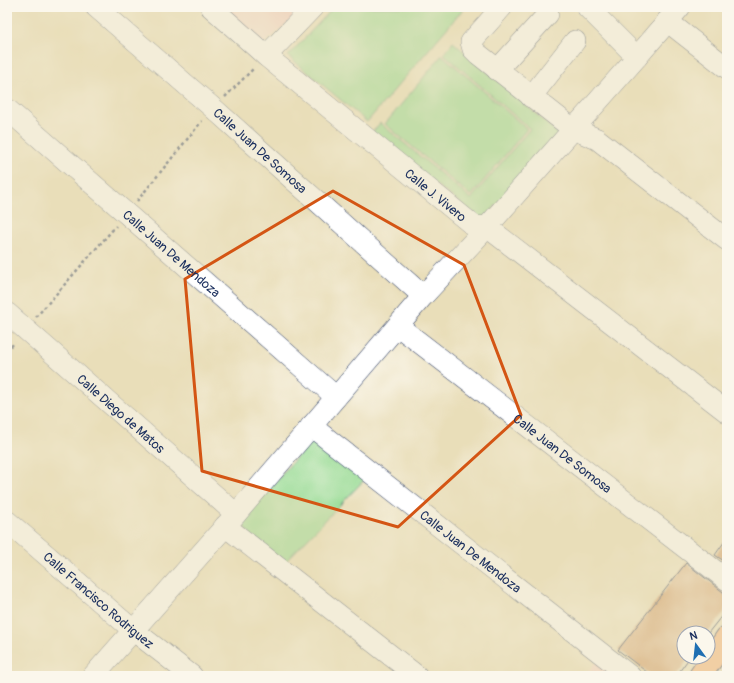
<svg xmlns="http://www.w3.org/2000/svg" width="734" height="683" font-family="Pangolin,sans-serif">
<rect width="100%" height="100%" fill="#fbf7ec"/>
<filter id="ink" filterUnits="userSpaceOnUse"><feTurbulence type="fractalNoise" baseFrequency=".025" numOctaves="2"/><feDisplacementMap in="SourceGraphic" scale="8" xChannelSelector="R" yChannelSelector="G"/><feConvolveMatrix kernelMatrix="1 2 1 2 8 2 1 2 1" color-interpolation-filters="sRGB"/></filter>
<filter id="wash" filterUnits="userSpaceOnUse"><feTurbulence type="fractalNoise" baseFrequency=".012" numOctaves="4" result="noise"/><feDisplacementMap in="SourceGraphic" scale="16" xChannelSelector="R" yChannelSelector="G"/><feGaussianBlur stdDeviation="0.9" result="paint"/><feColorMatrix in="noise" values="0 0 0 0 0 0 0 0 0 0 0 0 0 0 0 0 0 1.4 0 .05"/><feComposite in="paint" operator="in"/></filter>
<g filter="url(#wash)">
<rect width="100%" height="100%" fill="#e9deb9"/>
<!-- built -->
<g fill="#f7d0ca">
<path d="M223,7h85l-45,37z"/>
<path d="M599,659l21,17h-36z"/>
</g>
<!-- green -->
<g fill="#96db94" stroke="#588579">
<path d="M334,7h131l-98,115 -79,-66z"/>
<path d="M453,42l106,92 -76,86 -113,-85 10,-12 91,76 59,-70 -86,-75z"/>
<path d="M442,55l85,74 -56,67 -86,-72z"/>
<path d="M314,439l53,38 -82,85c-12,-10 -39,-25 -43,-41l66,-77z"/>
</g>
<g id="blocks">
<!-- building -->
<g fill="#d19a66">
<path d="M727,538v25l-12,-8z"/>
<path d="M686,563l37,29 4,5v6l-3,10 -16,20h-24v24h6l-14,19h-24l-34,-26z"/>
</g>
</g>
</g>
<g filter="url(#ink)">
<use href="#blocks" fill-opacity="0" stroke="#3a496c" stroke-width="1"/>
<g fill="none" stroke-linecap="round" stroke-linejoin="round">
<defs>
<g id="minor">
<path id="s1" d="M96,7l117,101 210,188"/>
<path id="s2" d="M211,7l55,49 208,170 13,1 240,185"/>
<path d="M502,7l-31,35 2,7 5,5 95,75 24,10 130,101"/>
<path d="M587,7l50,50"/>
<path d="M667,21l60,47"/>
<path d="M266,56l47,-49"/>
<path d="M497,70l51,-56"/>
<path d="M531,97l44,-56"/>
<path id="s3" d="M7,109l329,288"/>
<path id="s4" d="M7,313l229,201"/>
<path id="s5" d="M398,326l329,254"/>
<path id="s6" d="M311,426l319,250"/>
<path id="s7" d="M7,521l126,109 59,46"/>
<path d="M225,526l192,150"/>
<path d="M93,676l143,-162 187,-218 64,-69 150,-170 43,-50"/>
</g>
<path id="major" d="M700,676l27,-39"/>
</defs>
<!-- minor casing -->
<use href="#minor" stroke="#3a496c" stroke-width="22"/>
<!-- major casing -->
<use href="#major" stroke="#3a496c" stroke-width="24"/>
<!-- path -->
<g stroke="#3a496c" stroke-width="2.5" stroke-dasharray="3 3" stroke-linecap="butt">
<path d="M225,97l29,-29"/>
<path d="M137,201l65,-80"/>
<path d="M36,317l80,-91"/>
<path d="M7,351l8,-9"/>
</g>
<!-- minor -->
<use href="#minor" stroke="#fff" stroke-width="21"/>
<!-- major -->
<use href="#major" stroke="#fabc8b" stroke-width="22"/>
</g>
</g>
<!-- marked area -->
<path d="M0 0H734V683H0ZM333,191l131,74 57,150 -123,112 -196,-56 -17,-192z" fill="#e9deb9" fill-opacity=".55" fill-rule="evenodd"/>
<path fill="none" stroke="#d45514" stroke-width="3" stroke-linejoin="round" d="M333,191l131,74 57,150 -123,112 -196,-56 -17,-192z"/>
<g text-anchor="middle" stroke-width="3" stroke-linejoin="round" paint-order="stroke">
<!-- street labels -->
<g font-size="13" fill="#1b2f5e" stroke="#fbf7ec">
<text dy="5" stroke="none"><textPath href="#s1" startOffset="218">Calle Juan De Somosa</textPath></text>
<text dy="5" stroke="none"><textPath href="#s2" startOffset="293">Calle J. Vivero</textPath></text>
<text dy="5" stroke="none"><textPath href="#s3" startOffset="219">Calle Juan De Mendoza</textPath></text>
<text dy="5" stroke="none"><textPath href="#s4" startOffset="152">Calle Diego de Matos</textPath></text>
<text dy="5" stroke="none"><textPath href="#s5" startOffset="208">Calle Juan De Somosa</textPath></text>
<text dy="5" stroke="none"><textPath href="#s6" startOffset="203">Calle Juan De Mendoza</textPath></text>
<text dy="5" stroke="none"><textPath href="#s7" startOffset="121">Calle Francisco Rodriguez</textPath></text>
</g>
</g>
<!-- margin -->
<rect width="734" height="683" fill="none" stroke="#fbf7ec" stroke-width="24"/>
<!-- north arrow -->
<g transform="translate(696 645) rotate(345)"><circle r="19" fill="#fbf7ec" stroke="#a1a7b3"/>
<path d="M0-3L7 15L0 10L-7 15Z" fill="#1f6fb2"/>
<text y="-6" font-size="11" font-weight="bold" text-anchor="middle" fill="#1b2f5e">N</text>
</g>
</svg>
